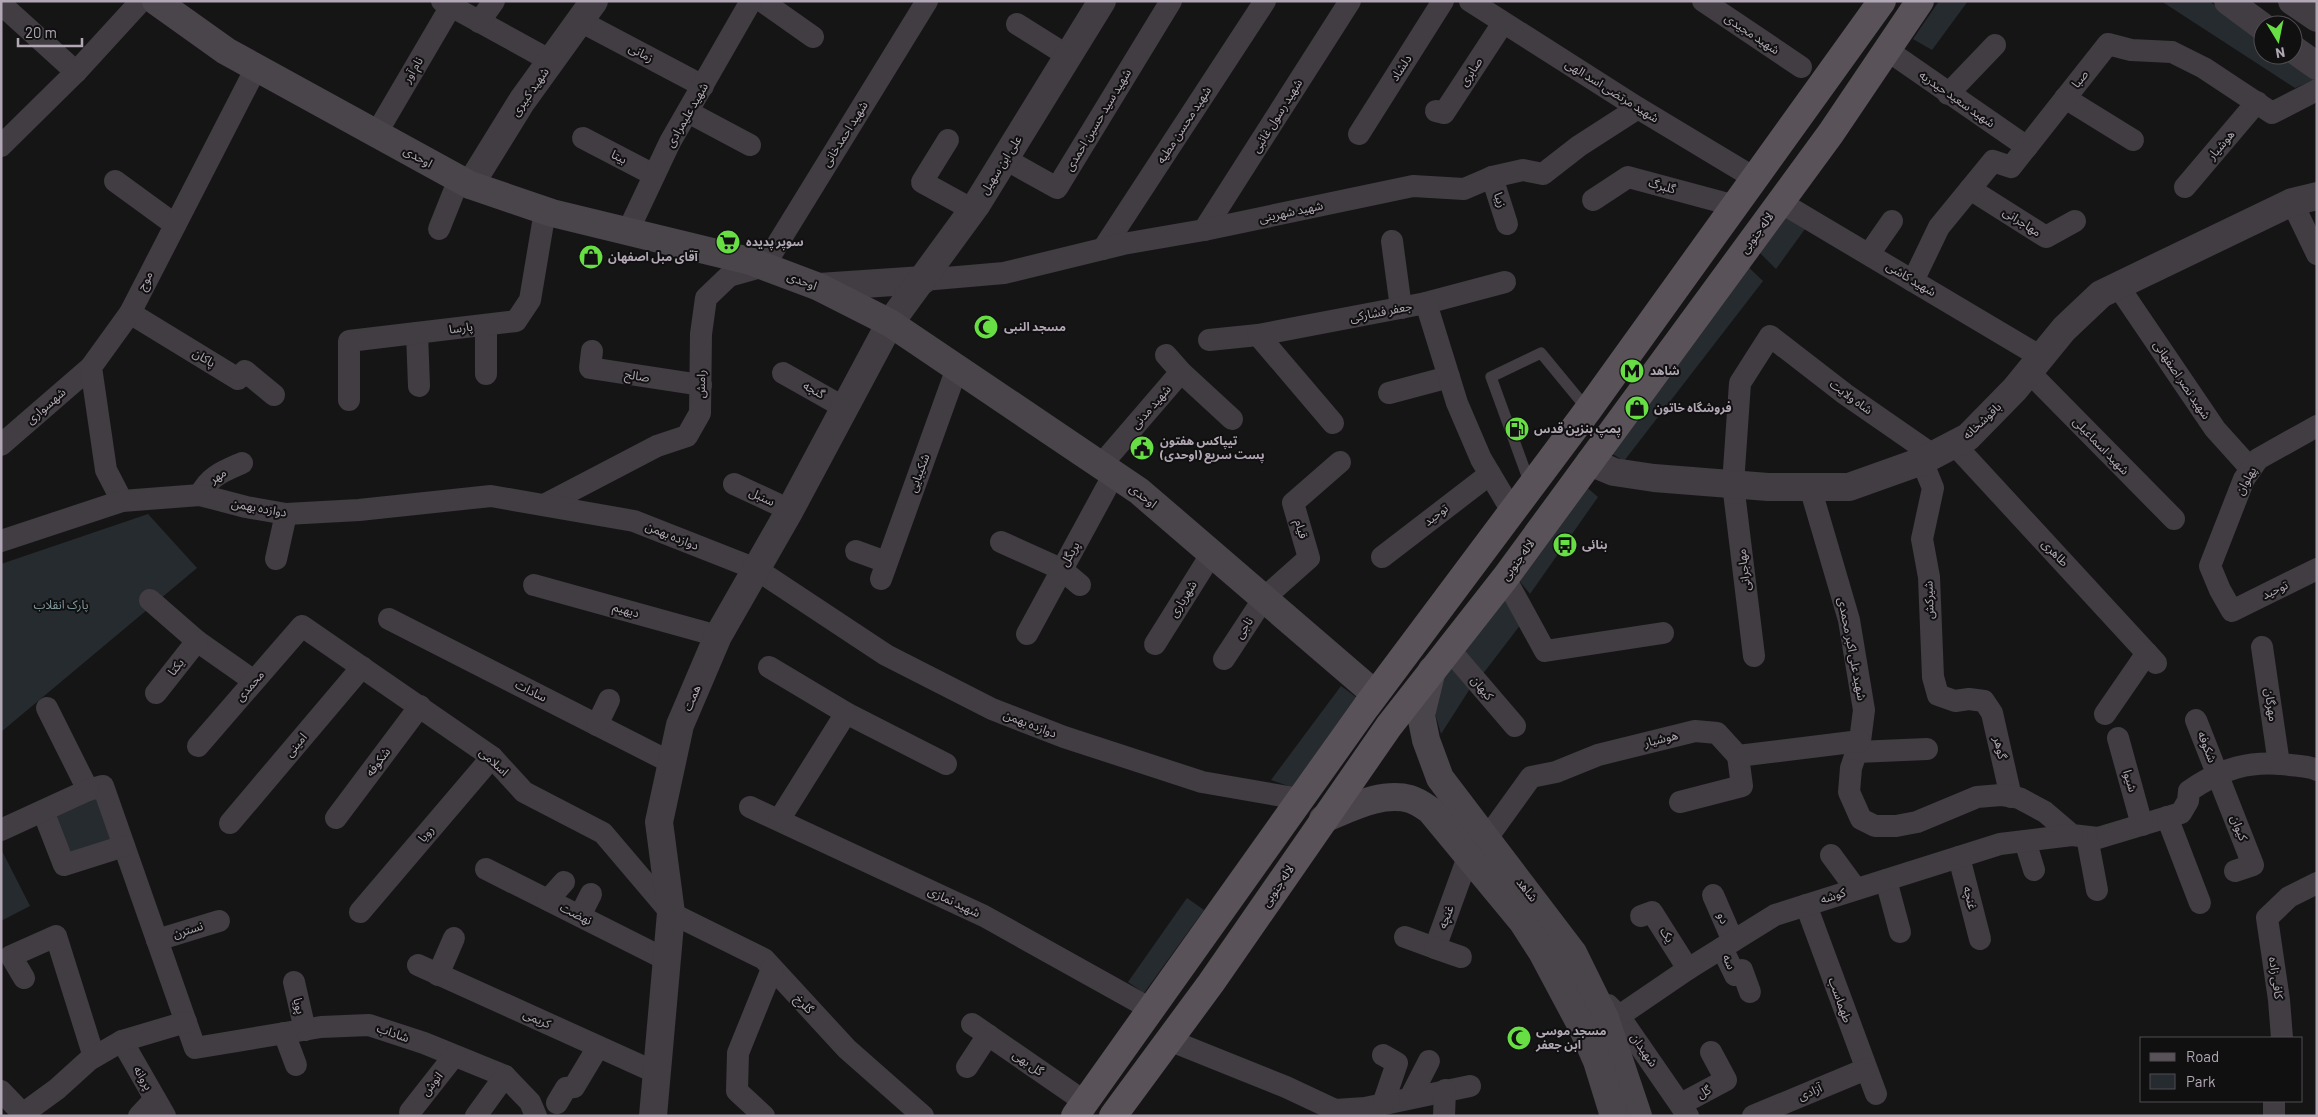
<svg xmlns="http://www.w3.org/2000/svg" width="2318" height="1117" font-family="Barlow,'Noto Sans Arabic',sans-serif">
<rect width="100%" height="100%" fill="#161516"/>
<!-- green -->
<g fill="#252b2e">
<path d="M1939,1h29l-36,49 -19,-11z"/>
<path d="M2161,1h48l54,40v14h19l34,24 -21,9z"/>
<path d="M1782,212l23,17 -29,40 -19,-19z"/>
<path d="M1745,264l18,17 -139,180 -15,-9z"/>
<path d="M1584,485l14,12 -68,97 -13,-16z"/>
<path d="M148,514l49,54 -196,164v-168z"/>
<path d="M1506,594l15,30 -39,51 -20,-26z"/>
<path d="M1453,665l18,22 -30,47 -9,-31 6,-20z"/>
<path d="M1341,686l19,14 -66,88 -23,-8z"/>
<path d="M99,792l18,49 -50,17 -16,-46z"/>
<path d="M1,849l29,57 -29,15z"/>
<path d="M1187,898l17,12 -60,83 -16,-11z"/>
</g>
<g fill="none" stroke-linecap="round" stroke-linejoin="round">
<!-- service -->
<path stroke="#413d42" stroke-width="11" d="M1530,484l-39,-107 50,-24 47,57"/>
<!-- minor -->
<g stroke="#413d42" stroke-width="22">
<path d="M442,1l109,60"/>
<path d="M762,1l51,36"/>
<path d="M1470,1l168,107 118,71"/>
<path d="M1703,1l98,66"/>
<path d="M1,4l75,68"/>
<path d="M580,21l123,65"/>
<path d="M479,22l15,-21"/>
<path d="M1017,24l51,32"/>
<path d="M1887,50l140,97"/>
<path d="M1948,94l47,-49"/>
<path d="M2065,98l68,42"/>
<path d="M1436,111l8,2 59,-90"/>
<path d="M688,112l62,33"/>
<path d="M376,134l75,-128"/>
<path d="M1359,134l84,-133"/>
<path d="M583,138l71,37"/>
<path d="M948,140l-26,42 51,28"/>
<path d="M1,146l75,-74 65,-71"/>
<path d="M1005,159l52,29 114,-187"/>
<path d="M1492,177l15,47"/>
<path d="M115,181l59,43"/>
<path d="M2185,187l72,-85"/>
<path d="M1970,189l76,48 29,-16"/>
<path d="M1593,200l35,-23 108,29"/>
<path d="M1780,202l261,155"/>
<path d="M2292,202l25,52"/>
<path d="M439,229l20,-50"/>
<path d="M1204,230l146,-229"/>
<path d="M628,231l42,-89 81,-141"/>
<path d="M1392,241l9,67"/>
<path d="M1103,249l162,-248"/>
<path d="M1869,254l23,-33"/>
<path d="M923,280l81,-7 119,-29 81,-14 209,-44 51,3 28,-12 31,-7 20,4 36,-28 59,-38"/>
<path d="M1913,281l26,-54 54,-66 18,6 97,-123 23,6 41,2 32,16 68,45 45,-23"/>
<path d="M2118,286l97,143 36,40"/>
<path d="M1426,303l79,-21"/>
<path d="M130,313l108,66 7,-8 29,24"/>
<path d="M486,325v49"/>
<path d="M417,333l2,53"/>
<path d="M1209,340l49,-5"/>
<path d="M592,351l-2,17 111,17"/>
<path d="M1166,355l15,17 51,47"/>
<path d="M2029,372l145,147"/>
<path d="M783,373l62,35"/>
<path d="M1389,393l60,-16"/>
<path d="M349,400v-59l167,-20 14,-21 15,-89"/>
<path d="M1333,423l-75,-88 168,-32 31,100 24,56 31,52"/>
<path d="M2317,426l-59,33 -14,20 -34,87 10,24 12,21 85,-42"/>
<path d="M1954,444l202,219"/>
<path d="M1,445l90,-78"/>
<path d="M1922,461l11,27 -11,51 7,38 4,100 5,18 17,6 14,-2 15,2 8,12 19,84"/>
<path d="M1101,465l80,-93"/>
<path d="M734,484l56,26"/>
<path d="M1810,487l39,133 15,90 -4,31 -9,27 -2,24 12,27 14,7h21l21,-4 60,-25 24,-2 18,3 26,14 27,23 26,3 83,-25 7,-12 1,-10c33,-23 61,-31 101,-26 9,1 19,1 27,5"/>
<path d="M200,495c9,-19 24,-24 42,-32"/>
<path d="M122,501l-16,-31 -15,-103 39,-54 126,-245"/>
<path d="M544,505l113,-59 30,-10 13,-23 1,-79 5,-36 23,-22 35,-10 163,-265"/>
<path d="M1,541l121,-40 78,-6 46,12 40,7 73,-4 132,-14 143,25 122,48 130,86 106,54 72,28 138,45 98,17"/>
<path d="M1001,542l60,27 19,16"/>
<path d="M856,551l30,11"/>
<path d="M1382,557l108,-83"/>
<path d="M276,559l10,-45"/>
<path d="M1505,578l40,73 118,-18"/>
<path d="M881,579l76,-211"/>
<path d="M534,585l184,51"/>
<path d="M150,600l47,41 57,40"/>
<path d="M389,619l283,144"/>
<path d="M1027,634l87,-160"/>
<path d="M1155,644l57,-91"/>
<path d="M2262,647l17,117"/>
<path d="M1449,649l66,77"/>
<path d="M1754,656l-21,-172 7,-101 30,-47 75,58 88,61"/>
<path d="M1224,659l40,-61 45,-40 -16,-55 47,-41"/>
<path d="M769,667l77,46 100,51"/>
<path d="M156,693l41,-52"/>
<path d="M47,708l41,82 15,-4 92,262 126,-21 48,-2 55,18 81,33 25,26 6,14"/>
<path d="M2105,714l42,-61"/>
<path d="M2196,720l57,145 -18,6"/>
<path d="M597,725l12,-25"/>
<path d="M2118,738l24,87"/>
<path d="M198,746l104,-120 190,131 32,35 79,41 68,80 93,46 83,90 76,67"/>
<path d="M1857,752l70,-3"/>
<path d="M1680,802l62,-16 -4,-30"/>
<path d="M750,807l234,109 167,93"/>
<path d="M43,811l21,54 60,-19"/>
<path d="M2167,817l33,86"/>
<path d="M336,818l84,-112"/>
<path d="M779,820l67,-107"/>
<path d="M230,823l132,-156"/>
<path d="M1,830l87,-40"/>
<path d="M2087,837l10,53"/>
<path d="M2025,841l9,29"/>
<path d="M1831,855l25,34"/>
<path d="M1959,857l21,82"/>
<path d="M486,869l181,91"/>
<path d="M1886,880l14,52"/>
<path d="M1713,895l20,46"/>
<path d="M548,900l16,-18"/>
<path d="M1806,905l70,189"/>
<path d="M360,912l132,-155"/>
<path d="M580,916l11,-22"/>
<path d="M1641,916l11,-4 36,57"/>
<path d="M1405,937l30,11 33,-91 19,-19 44,-61 25,-5 42,-17 97,-24 22,2 21,23 122,-15"/>
<path d="M157,940l62,-19"/>
<path d="M1435,948l26,9"/>
<path d="M1722,948l13,27 7,-5 8,22"/>
<path d="M418,965l239,108"/>
<path d="M438,975l16,-37"/>
<path d="M24,978l-13,-22 45,-20 38,121"/>
<path d="M294,982l11,48"/>
<path d="M1608,1005l11,11 69,100"/>
<path d="M1619,1016l69,-47 87,-54 225,-71 72,-9"/>
<path d="M972,1024l113,78"/>
<path d="M284,1033l12,32"/>
<path d="M2282,1038l-3,-38 -12,-82 22,-21 28,-14"/>
<path d="M1169,1040l117,47 49,23 30,-2 105,-22"/>
<path d="M122,1041l43,75"/>
<path d="M1383,1055l14,8 -14,41"/>
<path d="M967,1067l21,-32"/>
<path d="M1,1091l22,23"/>
<path d="M1410,1098l19,-37"/>
<path d="M2274,1101v15"/>
<path d="M557,1103l9,-15 8,-1 24,-40"/>
<path d="M1681,1104l45,-24 -15,-28"/>
<path d="M410,1112l44,-56"/>
<path d="M20,1116l37,-27 32,-29 33,-19 64,-19"/>
<path d="M139,1116l16,-17"/>
<path d="M476,1116l29,-40"/>
<path d="M764,1116l-27,-25 1,-38 34,-84"/>
<path d="M1444,1116l1,-26"/>
<path d="M1753,1116l113,-47"/>
</g>
<!-- tertiary -->
<g stroke="#413d42" stroke-width="28">
<path d="M2228,1l35,26"/>
<path d="M2292,1l25,17"/>
<path d="M2293,49l24,17"/>
<path d="M470,185l52,-84 72,-100"/>
<path d="M819,287l104,-7"/>
<path d="M1590,462l24,10 40,6 114,9h81l73,-26 46,-24 47,-48 49,-60 37,-35 191,-92 25,-6"/>
<path d="M653,1116l18,-203 -12,-91 21,-97 38,-89 72,-126 100,-187 87,-119 125,-203"/>
</g>
<!-- secondary -->
<g stroke="#4a444b" stroke-width="28">
<path d="M156,1l70,50 244,134 82,28 198,48 69,26 71,36 249,168 236,203"/>
<path d="M1432,670l-11,45 5,25 14,38 133,175 32,65 33,98"/>
<path d="M1323,819c26,-10 58,-28 87,-20 7,2 14,7 20,11l92,111 20,31 40,75 15,34 17,55"/>
</g>
<!-- primary -->
<g stroke="#595259" stroke-width="28">
<path d="M1075,1116l291,-409 222,-297 294,-409"/>
<path d="M1113,1116l98,-133 178,-257 116,-148 326,-445 89,-132"/>
</g>
</g>
<!-- icons -->
<defs>
<symbol id="supermarket-disc" viewBox="-11 -11 22 22"><circle r="9.5" fill="#68de45" stroke="#111011"/><path d="M-6-5.5h2.5l.6 2H6L4.5 2H-2.5L-4.4-4H-6ZM-1.5 3.2a1.3 1.3 0 1 0 .1 0ZM3 3.2a1.3 1.3 0 1 0 .1 0Z" fill="#111"/></symbol>
<symbol id="shop-disc" viewBox="-11 -11 22 22"><circle r="9.5" fill="#68de45" stroke="#111011"/><path d="M-5-2.5h2.3a2.7 3.5 0 0 1 5.4 0H5L5.5 6h-11ZM-1.5-2.5h3a1.5 2.3 0 0 0-3 0Z" fill="#111"/></symbol>
<symbol id="mosque-disc" viewBox="-11 -11 22 22"><circle r="9.5" fill="#68de45" stroke="#111011"/><path d="M3.5-4.9A6 6 0 1 0 3.5 4.9A5 5 0 1 1 3.5-4.9Z" fill="#111"/></symbol>
<symbol id="metro-disc" viewBox="-11 -11 22 22"><circle r="9.5" fill="#68de45" stroke="#111011"/><path d="M-5.5 5V-5H-3L0 0L3-5H5.5V5H3V-.5L0 4L-3-.5V5Z" fill="#111"/></symbol>
<symbol id="fuel-disc" viewBox="-11 -11 22 22"><circle r="9.5" fill="#68de45" stroke="#111011"/><path d="M-5.5-6h7V0h2V4h1.3V-2.5L3-4.5l.8-.8L6-3V5H2.5V1h-1V6h-7ZM-4.2-4.7v3.2H.2V-4.7Z" fill="#111"/></symbol>
<symbol id="civic-disc" viewBox="-11 -11 22 22"><circle r="9.5" fill="#68de45" stroke="#111011"/><path d="M-.6-6.5H3V-4.5H.6V-3L4-1V1h2V6H-6V1h2V-1L-.6-3ZM-1.2 2.5V6h2.4V2.5Z" fill="#111"/></symbol>
<symbol id="bus-disc" viewBox="-11 -11 22 22"><circle r="9.5" fill="#68de45" stroke="#111011"/><path d="M-5-6H5V4H4V6H2V4H-2V6H-4V4H-5ZM-3.5-4V0h7V-4ZM-3.5 1.2v1.5H-2V1.2ZM2 1.2v1.5H3.5V1.2Z" fill="#111"/></symbol>
</defs>
<g fill-rule="evenodd">
<use href="#supermarket-disc" x="714" y="228" width="28" height="28"/>
<use href="#shop-disc" x="577" y="243" width="28" height="28"/>
<use href="#mosque-disc" x="972" y="313" width="28" height="28"/>
<use href="#metro-disc" x="1618" y="357" width="28" height="28"/>
<use href="#shop-disc" x="1623" y="394" width="28" height="28"/>
<use href="#fuel-disc" x="1503" y="415" width="28" height="28"/>
<use href="#civic-disc" x="1128" y="434" width="28" height="28"/>
<use href="#bus-disc" x="1551" y="531" width="28" height="28"/>
<use href="#mosque-disc" x="1505" y="1024" width="28" height="28"/>
</g>
<g text-anchor="middle" stroke-width="4" stroke-linejoin="round" paint-order="stroke">
<!-- street labels -->
<g font-size="12" fill="#b2a8b5" stroke="#111011">
<text transform="translate(1752 34) rotate(34)" y="4">شهید مجیدی</text>
<text transform="translate(641 53) rotate(28)" y="4">زمانی</text>
<text transform="translate(1401 68) rotate(-57)" y="4">دلشاد</text>
<text transform="translate(413 70) rotate(-59)" y="4">نام آور</text>
<text transform="translate(1471 72) rotate(-57)" y="4">صابری</text>
<text transform="translate(2080 79) rotate(-52)" y="4">صبا</text>
<text transform="translate(1612 91) rotate(32)" y="4">شهید مرتضی اسد الهی</text>
<text transform="translate(530 92) rotate(-55)" y="4">شهید کبیری</text>
<text transform="translate(1957 99) rotate(35)" y="4">شهید سعید حیدریه</text>
<text transform="translate(687 115) rotate(-60)" y="4">شهید علیمرادی</text>
<text transform="translate(1277 116) rotate(-58)" y="4">شهید رسول غائبی</text>
<text transform="translate(1098 120) rotate(-59)" y="4">شهید سید حسین احمدی</text>
<text transform="translate(1184 125) rotate(-57)" y="4">شهید محسن مطیه</text>
<text transform="translate(845 134) rotate(-58)" y="4">شهید احمدخانی</text>
<text transform="translate(2221 145) rotate(-50)" y="4">هوشیار</text>
<text transform="translate(418 157) rotate(29)" y="4">اوحدی</text>
<text transform="translate(619 157) rotate(27)" y="4">بیتا</text>
<text transform="translate(1001 165) rotate(-58)" y="4">علی ابن سهیل</text>
<text transform="translate(1662 186) rotate(15)" y="4">گلبرگ</text>
<text transform="translate(1500 200) rotate(71)" y="4">زیبا</text>
<text transform="translate(1291 212) rotate(-12)" y="4">شهید شهرینی</text>
<text transform="translate(2022 222) rotate(33)" y="4">مهاجرانی</text>
<text transform="translate(1757 233) rotate(-54)" y="4">لاله جنوبی</text>
<text transform="translate(1911 279) rotate(31)" y="4">شهید کاشی</text>
<text transform="translate(145 281) rotate(-64)" y="4">موج</text>
<text transform="translate(802 281) rotate(21)" y="4">اوحدی</text>
<text transform="translate(1381 312) rotate(-11)" y="4">جعفر فشارکی</text>
<text transform="translate(461 328) rotate(-7)" y="4">پارسا</text>
<text transform="translate(204 358) rotate(31)" y="4">پاکان</text>
<text transform="translate(637 376) rotate(9)" y="4">صالح</text>
<text transform="translate(2182 380) rotate(56)" y="4">شهید نصر اصفهانی</text>
<text transform="translate(701 384) rotate(-89)" y="4">رامش</text>
<text transform="translate(814 390) rotate(29)" y="4">گنجه</text>
<text transform="translate(1851 397) rotate(36)" y="4">شاه ولایت</text>
<text transform="translate(46 406) rotate(-41)" y="4">شهسواری</text>
<text transform="translate(1151 407) rotate(-49)" y="4">شهید مدنی</text>
<text transform="translate(1982 421) rotate(-43)" y="4">باقوشخانه</text>
<text transform="translate(2101 446) rotate(46)" y="4">شهید اسماعیلی</text>
<text transform="translate(919 473) rotate(-70)" y="4">شکیبایی</text>
<text transform="translate(218 476) rotate(-33)" y="4">مهر</text>
<text transform="translate(2246 481) rotate(-62)" y="4">پهلوان</text>
<text transform="translate(1143 496) rotate(38)" y="4">اوحدی</text>
<text transform="translate(762 497) rotate(25)" y="4">سنبل</text>
<text transform="translate(259 508) rotate(10)" y="4">دوازده بهمن</text>
<text transform="translate(1436 515) rotate(-38)" y="4">توحید</text>
<text transform="translate(1301 529) rotate(73)" y="4">قیام</text>
<text transform="translate(672 536) rotate(22)" y="4">دوازده بهمن</text>
<text transform="translate(2055 553) rotate(46)" y="4">طاهری</text>
<text transform="translate(1070 554) rotate(-60)" y="4">پریگل</text>
<text transform="translate(1518 560) rotate(-54)" y="4">لاله جنوبی</text>
<text transform="translate(1744 570) rotate(-97)" y="4">مهاجرانی</text>
<text transform="translate(2275 590) rotate(-26)" y="4">توحید</text>
<text transform="translate(1183 599) rotate(-58)" y="4">شهریاری</text>
<text transform="translate(1929 600) rotate(-92)" y="4">شیرکش</text>
<text transform="translate(626 610) rotate(16)" y="4">دیهیم</text>
<text transform="translate(1244 628) rotate(-57)" y="4">ناجی</text>
<text transform="translate(1852 649) rotate(79)" y="4">شهید علی اکبر محمدی</text>
<text transform="translate(176 667) rotate(-52)" y="4">یکتا</text>
<text transform="translate(250 686) rotate(-49)" y="4">محمدی</text>
<text transform="translate(1482 688) rotate(50)" y="4">کیهان</text>
<text transform="translate(531 691) rotate(27)" y="4">سادات</text>
<text transform="translate(692 698) rotate(-67)" y="4">همت</text>
<text transform="translate(2271 705) rotate(82)" y="4">مهرگان</text>
<text transform="translate(1030 724) rotate(21)" y="4">دوازده بهمن</text>
<text transform="translate(1661 739) rotate(-14)" y="4">هوشیار</text>
<text transform="translate(296 745) rotate(-50)" y="4">امینی</text>
<text transform="translate(2207 747) rotate(69)" y="4">شکوفه</text>
<text transform="translate(2000 748) rotate(77)" y="4">گوهر</text>
<text transform="translate(378 762) rotate(-53)" y="4">شکوفه</text>
<text transform="translate(494 762) rotate(43)" y="4">اسلامی</text>
<text transform="translate(2130 781) rotate(74)" y="4">شیوا</text>
<text transform="translate(2239 828) rotate(69)" y="4">کیوان</text>
<text transform="translate(426 834) rotate(-50)" y="4">رویا</text>
<text transform="translate(1278 886) rotate(-56)" y="4">لاله جنوبی</text>
<text transform="translate(1527 890) rotate(52)" y="4">شاهد</text>
<text transform="translate(1833 896) rotate(-18)" y="4">کوشه</text>
<text transform="translate(1970 898) rotate(76)" y="4">غنچه</text>
<text transform="translate(954 902) rotate(25)" y="4">شهید نمازی</text>
<text transform="translate(576 914) rotate(27)" y="4">نهضت</text>
<text transform="translate(1446 917) rotate(-70)" y="4">غنچه</text>
<text transform="translate(1723 918) rotate(67)" y="4">دو</text>
<text transform="translate(188 930) rotate(-17)" y="4">نسترن</text>
<text transform="translate(1667 935) rotate(57)" y="4">یک</text>
<text transform="translate(1729 962) rotate(65)" y="4">سه</text>
<text transform="translate(2276 978) rotate(82)" y="4">کافی زاده</text>
<text transform="translate(1840 1000) rotate(70)" y="4">طهماسب</text>
<text transform="translate(804 1004) rotate(46)" y="4">گلرخ</text>
<text transform="translate(299 1006) rotate(77)" y="4">پویا</text>
<text transform="translate(537 1019) rotate(24)" y="4">کریمی</text>
<text transform="translate(393 1033) rotate(19)" y="4">شاداب</text>
<text transform="translate(1644 1050) rotate(55)" y="4">شهیدان</text>
<text transform="translate(1028 1063) rotate(35)" y="4">گل بهی</text>
<text transform="translate(143 1078) rotate(60)" y="4">پروانه</text>
<text transform="translate(432 1084) rotate(-52)" y="4">انوش</text>
<text transform="translate(1704 1092) rotate(-28)" y="4">گل</text>
<text transform="translate(1810 1092) rotate(-23)" y="4">آزادی</text>
</g>
<!-- poi labels -->
<g font-size="12" font-weight="bold" fill="#b2a8b5" stroke="#111011" text-anchor="start">
<text x="746" y="246">سوپر پدیده</text>
<text x="608" y="261">آقای مبل اصفهان</text>
<text x="1004" y="331">مسجد النبی</text>
<text x="1650" y="375">شاهد</text>
<text x="1654" y="412">فروشگاه خاتون</text>
<text x="1534" y="433">پمپ بنزین قدس</text>
<text x="1160" y="445">تیپاکس هفتون<tspan x="1160" dy="14">(اوحدی) پست سریع</tspan></text>
<text x="1582" y="549">بنائی</text>
<text x="1536" y="1035">مسجد موسی<tspan x="1536" dy="14">ابن جعفر</tspan></text>
</g>
<!-- park labels -->
<g font-size="12" fill="#81999e" stroke="#111011">
<text x="61" y="609">پارک انقلاب</text>
</g>
</g>
<!-- border -->
<rect width="2318" height="1117" fill="none" stroke="#b2a8b5" stroke-width="5"/>
<!-- legend -->
<rect x="2140" y="1037" width="162" height="65" fill="#111011" stroke="#514d53"/>
<rect x="2150" y="1053" width="25" height="8" fill="#595259" stroke="#514d53"/>
<text x="2186" y="1062" font-size="15" fill="#b2a8b5">Road</text>
<rect x="2150" y="1074" width="25" height="15" fill="#252b2e" stroke="#514d53"/>
<text x="2186" y="1087" font-size="15" fill="#b2a8b5">Park</text>
<!-- north arrow -->
<g transform="translate(2278 40) rotate(170)"><circle r="24" fill="#111011" stroke="#514d53"/>
<path d="M0-4L9 19L0 12L-9 19Z" fill="#68de45"/>
<text y="-8" font-size="14" font-weight="bold" text-anchor="middle" fill="#b2a8b5">N</text>
</g>
<!-- scale -->
<path d="M18 38v8h64v-8" fill="none" stroke="#b2a8b5" stroke-width="2.5"/>
<text x="25" y="38" font-size="15" fill="#b2a8b5" stroke="#111011" stroke-width="4" paint-order="stroke">20 m</text>
</svg>
